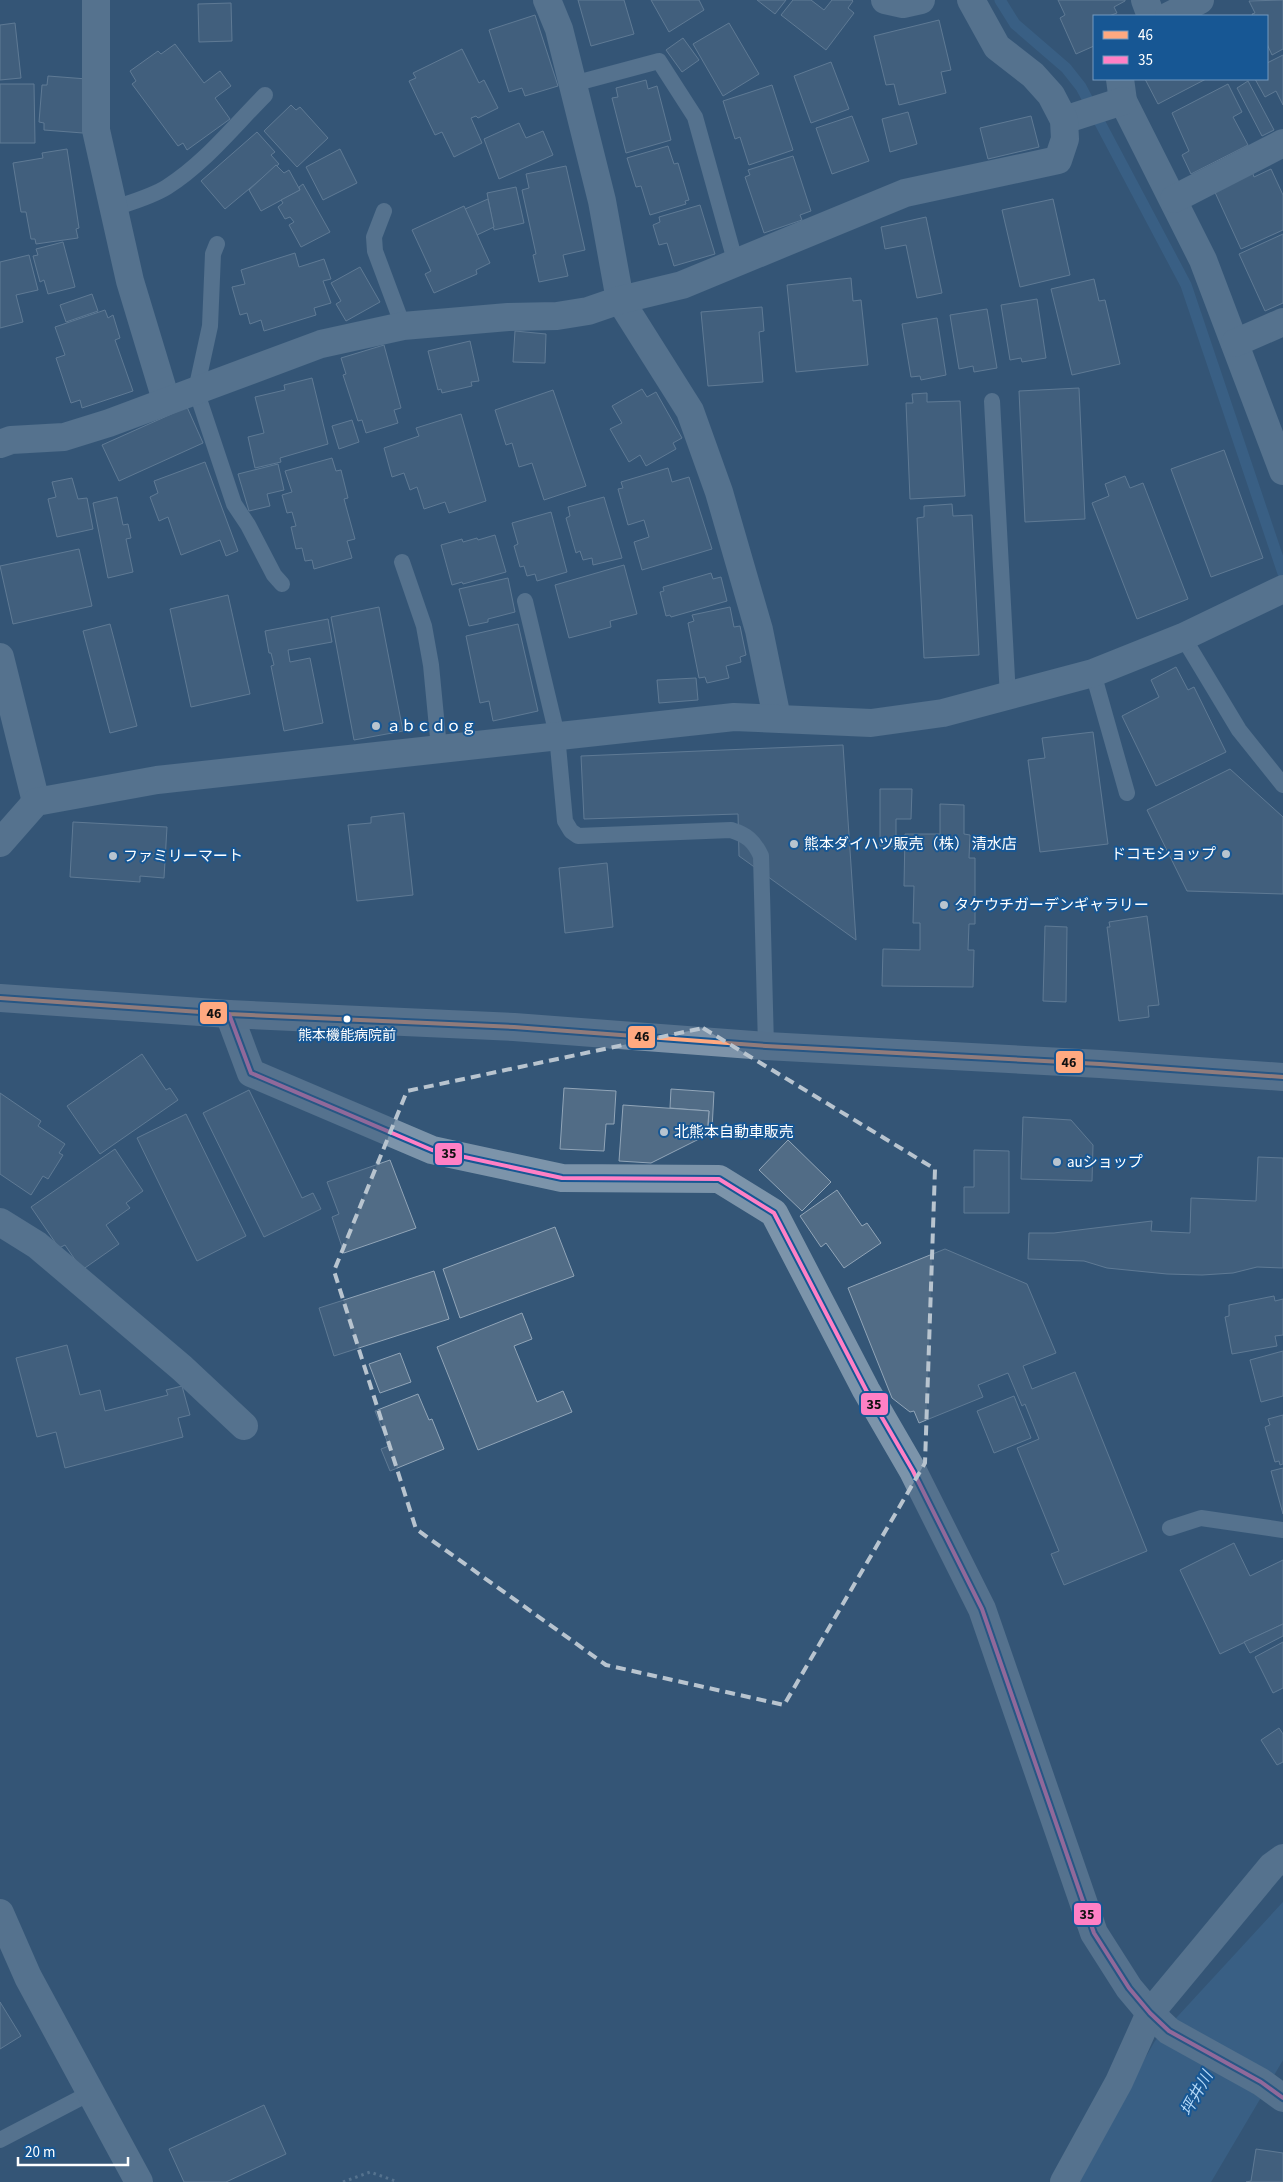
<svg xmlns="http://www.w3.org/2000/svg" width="1283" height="2182" font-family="'Source Sans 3','Noto Sans JP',sans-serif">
<rect width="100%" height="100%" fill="#345677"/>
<!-- water -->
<path fill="#3f6c96" d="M1283,1902v158l-72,122h-137l81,-141z"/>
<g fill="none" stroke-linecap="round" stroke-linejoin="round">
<!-- stream -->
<path stroke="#3f6c96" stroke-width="11" d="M1000,0l15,24 51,44 15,19 105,198 97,288"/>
</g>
<!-- building -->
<g fill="#516c86" stroke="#91a5b8">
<path d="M578,0h46l10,34 -43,12z"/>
<path d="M651,0h48l5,10 -35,22z"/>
<path d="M757,0h29l-11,14z"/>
<path d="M793,0h18l13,10 8,-10h20l1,1 -5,7 6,5 -28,37 -45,-35z"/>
<path d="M1058,0h67v1l-11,6 3,6 -8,3h-15v30l-18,8 -16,-36 5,-3z"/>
<path d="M1283,0v49l-11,6 -5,-11v-28h-14l-1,-2 3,-1 -6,-12z"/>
<path d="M231,3l1,38 -33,1 -1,-38z"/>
<path d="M535,15l23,71 -33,10 -3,-8 -13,4 -20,-62z"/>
<path d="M939,20l12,50 -10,2 5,21 -47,12 -5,-21 -8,1 -12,-49z"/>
<path d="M15,23l6,55 -21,2v-55z"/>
<path d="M729,23l30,51 -36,22 -30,-52z"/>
<path d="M683,38l16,22 -17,12 -16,-22z"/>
<path d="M175,44l29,39 16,-12 11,15 -16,12 15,21 -43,31 -4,-7 -5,3 -46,-62 4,-3 -6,-10 28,-20 3,3z"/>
<path d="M462,49l17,34 5,-3 14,28 -20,10 -2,-2 -5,2 11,25 -28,14 -12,-25 -7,3 -26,-54 7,-3 -3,-5z"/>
<path d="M1283,55v50l-7,-14 -11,6 -10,-18h12v-16z"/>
<path d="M831,62l18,47 -38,14 -17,-47z"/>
<path d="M48,76l39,3 -4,54 -39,-3v-7l-5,-1 3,-37h5z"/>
<path d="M1145,79h61l-48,25z"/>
<path d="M646,80l2,9 9,-3 14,54 -45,13 -14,-55 6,-1 -2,-9z"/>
<path d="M1248,81l26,49 -12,6 -25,-48z"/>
<path d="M0,84h34l1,59h-35z"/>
<path d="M1228,84l14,28 -9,5 15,28 -57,29 -9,-19 7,-4 -17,-38z"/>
<path d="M772,85l21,65 -44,15 -9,-28 -5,2 -12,-38z"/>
<path d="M291,105l5,5 4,-3 28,31 -31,29 -33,-36z"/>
<path d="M908,112l9,32 -27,8 -8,-33z"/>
<path d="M852,116l17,45 -37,13 -16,-46z"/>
<path d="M1031,116l8,31 -51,12 -8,-31z"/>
<path d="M519,123l7,15 17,-7 10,24 -54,24 -15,-40z"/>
<path d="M257,132l18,20 -4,3 8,9 -54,45 -24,-28z"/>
<path d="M668,146l6,18 4,-1 11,37 -4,1 1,3 -36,11 -9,-29 -5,1 -9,-29z"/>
<path d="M67,149l12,79 -3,1 2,9 -42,6 -1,-5h-4l-5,-27h-5l-8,-49 30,-5 -1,-5z"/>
<path d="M340,149l17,34 -34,17 -17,-33z"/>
<path d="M793,156l18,55 -11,4 2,5 -38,13 -19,-56 5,-2 -2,-5z"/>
<path d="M276,165l8,8 5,-3 11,20 -39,21 -12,-21z"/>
<path d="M566,166l19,84 -22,5 5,21 -29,6 -6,-27 3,-1 -14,-64 7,-2 -3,-14z"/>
<path d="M1271,169l12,26v35l-42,19 -28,-61 39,-17 2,6z"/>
<path d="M303,184l27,48 -29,15 -12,-22 5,-3 -4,-5 -5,2 -7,-12 5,-4 -2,-3 19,-10 -1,-3z"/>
<path d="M516,187l8,36 -30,7 -7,-37z"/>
<path d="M488,199l6,28 -17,8 -12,-26z"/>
<path d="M1053,199l17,76 -50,12 -18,-77z"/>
<path d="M700,205l15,49 -41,12 -7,-23 -8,2 -6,-20 7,-3 -1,-5z"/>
<path d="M464,206l26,57 -14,7 1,4 -43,19 -9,-19 6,-3 -19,-41z"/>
<path d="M926,217l16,76 -25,5 -11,-53 -21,4 -4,-22z"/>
<path d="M1283,234v69l-18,8 -26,-57z"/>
<path d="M63,242l12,45 -27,7 -4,-14 -4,2 -7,-26 5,-1 -2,-6z"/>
<path d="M295,253l4,14 25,-8 7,20 -8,2 8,22 -17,5 2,7 -52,16 -3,-11 -11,4 -3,-11 -7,2 -8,-28 13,-3 -4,-14z"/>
<path d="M29,255l9,35 -22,5 7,27 -23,6v-66z"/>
<path d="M360,267l20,35 -34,19 -10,-17 5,-3 -10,-18z"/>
<path d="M851,278l2,23 8,-1 7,65 -72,7 -9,-87z"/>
<path d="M1094,279l5,22 6,-1 15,64 -48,11 -21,-86z"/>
<path d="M92,294l6,17 -32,11 -6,-17z"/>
<path d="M1037,299l9,59 -24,4 -1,-4 -11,2 -9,-55z"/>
<path d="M762,307l2,24 -5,1 4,50 -55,4 -7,-74z"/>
<path d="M987,309l10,59 -23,4 -1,-6 -14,3 -9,-54z"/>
<path d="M105,310l3,8 5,-3 7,23 -5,2 18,51 -51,17 -2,-8 -9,3 -15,-45 9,-3 -10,-28z"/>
<path d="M937,318l9,57 -25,5 -1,-4 -9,1 -9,-53z"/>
<path d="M515,331l31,3 -1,29 -32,-1z"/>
<path d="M470,341l9,40 -8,1 1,4 -30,7 -1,-4 -3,1 -10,-39z"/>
<path d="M384,345l17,63 -7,2 4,13 -32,10 -4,-13 -4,1 -15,-46 3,-1 -5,-16z"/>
<path d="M312,378l16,66 -48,14 1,4 -26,6 -7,-31 16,-4 -9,-36 30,-7 -1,-5z"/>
<path d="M1079,388l6,131 -60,3 -6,-131z"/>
<path d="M642,389l5,8 9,-5 26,46 -9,5 3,6 -30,17 -6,-11 -11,7 -19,-33 12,-6 -10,-17z"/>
<path d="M553,390l33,96 -42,14 -12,-37 -13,4 -7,-24 -6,2 -11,-35z"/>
<path d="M927,393v9l33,-1 5,95 -55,3 -4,-96h7l-1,-9z"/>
<path d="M187,407l16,36 -84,38 -17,-36z"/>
<path d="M461,414l25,87 -37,12 -4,-11 -21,7 -7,-22 -7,3 -6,-17 -12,4 -8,-29 35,-12 -3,-8z"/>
<path d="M352,420l7,22 -20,7 -7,-23z"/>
<path d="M1224,450l39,108 -52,19 -40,-108z"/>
<path d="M332,458l4,13 5,-1 7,28 -4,1 11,40 -8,2 5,17 -38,11 -2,-9 -7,1 -3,-13 -6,1 -5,-22 5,-1 -4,-14 -5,1 -5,-18 10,-3 -7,-21z"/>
<path d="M205,462l33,89 -12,5 -6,-16 -39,15 -13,-38 -9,4 -9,-24 8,-4 -4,-12z"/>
<path d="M278,464l6,26 -17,4 3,12 -21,5 -11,-37z"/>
<path d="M668,468l4,14 17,-5 23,72 -70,21 -8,-28 15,-5 -5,-17 -16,5 -10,-36 5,-1 -2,-6z"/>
<path d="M1125,476l5,12 13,-5 45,116 -51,20 -45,-116 17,-7 -4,-12z"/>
<path d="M72,478l6,21 9,-1 6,31 -36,8 -9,-38 8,-2 -4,-15z"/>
<path d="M117,497l6,28 5,-1 3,14 -5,1 7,33 -25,6 -15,-75z"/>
<path d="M604,497l18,61 -29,7 -1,-7 -9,2 -3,-9 -4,2 -10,-35 4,-2 -2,-9z"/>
<path d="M952,504l1,12 19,-1 7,140 -55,3 -7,-140 7,-1v-11z"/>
<path d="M551,512l16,60 -30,9 -2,-7 -8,2 -3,-10 -4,1 -6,-21 4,-2 -6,-21z"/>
<path d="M495,535l11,37 -43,12 -1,-2 -10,3 -11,-40 21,-6 1,3 14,-4 1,2z"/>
<path d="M79,549l13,57 -79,18 -13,-58z"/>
<path d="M624,565l13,49 -27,7 1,6 -42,11 -14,-53z"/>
<path d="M711,573l2,6 8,-2 6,24 -56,16 -1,-2 -4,1 -6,-24 4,-1 -1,-4z"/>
<path d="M508,578l7,34 -27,7v3l-19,4 -10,-37z"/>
<path d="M228,595l22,99 -59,13 -21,-98z"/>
<path d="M379,607l24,124 -49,9 -23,-123z"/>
<path d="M730,607l4,20 6,-1 6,29 -6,2 1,5 -15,4 3,12 -22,5 -2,-6 -6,1 -11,-55 6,-2 -2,-6z"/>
<path d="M328,619l4,23 -44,8 2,12 20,-4 13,65 -39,8 -13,-65 3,-1 -3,-12h-2l-4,-22z"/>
<path d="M110,624l27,102 -27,7 -27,-102z"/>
<path d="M518,624l20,87 -45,10 -4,-20 -9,2 -14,-67z"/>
<path d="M1176,667l12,23 6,-3 32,65 -70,34 -34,-70 37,-19 -8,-17z"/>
<path d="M696,678l2,22 -39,3 -2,-23z"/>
<path d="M1093,732l15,112 -68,8 -12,-92 17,-2 -3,-20z"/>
<path d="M843,745l13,195 -117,-84 -1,-42 -154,5 -3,-63z"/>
<path d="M1230,769l53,48v77l-96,-3 -40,-81z"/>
<path d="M880,789h32l-1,30h-15v28l-16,-1z"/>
<path d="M940,804l24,1v29l6,1 -1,23h6v66h-6l-1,26h6l-1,37 -91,-1 1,-37 37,1v-27h-7l1,-37h-10l1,-52h35z"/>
<path d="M404,813l9,82 -56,6 -9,-76 23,-2v-6z"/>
<path d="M73,822l94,5 -3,51 -24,-2v6l-70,-5z"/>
<path d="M607,863l6,64 -48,6 -6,-65z"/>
<path d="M1147,916l12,89 -11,1 1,11 -30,4 -12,-94h3l-1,-5z"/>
<path d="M1045,926l22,1 -1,75 -23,-1z"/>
<path d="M142,1054l24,36 4,-2 8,12 -78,54 -33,-48z"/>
<path d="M564,1088l52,3 -2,33h-8l-2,27 -44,-2z"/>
<path d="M671,1089l43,3 -2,37 -4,-1 1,-17 -39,-3z"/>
<path d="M249,1090l53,108 11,-5 8,16 -57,28 -61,-124z"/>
<path d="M0,1093l41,28 -3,5 27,18 -6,9 4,2 -15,24 -5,-3 -12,19 -31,-21z"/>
<path d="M623,1105l86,6 -2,24 -56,28 -32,-2z"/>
<path d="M186,1114l60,122 -49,25 -60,-123z"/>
<path d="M1023,1117l48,3 22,25 -1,36 -71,-2z"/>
<path d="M788,1140l43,42 -29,29 -43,-41z"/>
<path d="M115,1149l28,42 -17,12 4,5 -24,17 13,19 -37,26 -17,-25 -6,3 -28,-41z"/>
<path d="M974,1150l35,1v62h-45v-26h10z"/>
<path d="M1258,1157l25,1v110l-26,-1 -24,6 -31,2 -35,-1 -60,-6 -23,-7 -56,-2 1,-26h25l98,-12 -1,10 39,2 1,-35 65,3z"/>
<path d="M390,1160l26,68 -72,25 -12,-36 7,-3 -12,-32z"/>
<path d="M837,1190l25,36 5,-3 14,20 -37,25 -18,-25 -5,4 -21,-31z"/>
<path d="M555,1227l19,49 -114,42 -17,-49z"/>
<path d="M945,1249l82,35 29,69 -33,13 9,23 43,-17 72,179 -83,34 -13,-31 8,-3 -42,-103 22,-9 -14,-35 -3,2 -14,-33 -30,12 5,12 -64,26 -5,-12 -4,1 -18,-14 -44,-110z"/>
<path d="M434,1271l15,48 -115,37 -15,-48z"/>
<path d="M1274,1296l1,5 8,-2v36l-8,1 2,10 -45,8 -7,-37 4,-1v-11z"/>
<path d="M522,1313l10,26 -18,7 23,56 26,-11 9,21 -94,38 -41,-103z"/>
<path d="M67,1345l13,50 20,-5 5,21 63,-16 -2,-5 16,-4 8,29 -12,3 5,19 -118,31 -9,-36 -19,5 -21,-79z"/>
<path d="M1283,1351v45l-22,6 -11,-42z"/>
<path d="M400,1353l11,29 -31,11 -11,-29z"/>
<path d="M418,1394l11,26 3,-1 12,30 -54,22 -9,-22 8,-3 -14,-35z"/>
<path d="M1014,1396l17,42 -37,15 -17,-42z"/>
<path d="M1283,1415v49l-3,1 -1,-4 -4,1 -10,-35 5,-2 -2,-6z"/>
<path d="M1283,1468v46l-12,-43z"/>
<path d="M1234,1543l16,33 33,-16v64l-63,30 -40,-84z"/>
<path d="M1283,1624v12l-33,17 -6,-11z"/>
<path d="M1283,1642v46l-10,5 -18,-36z"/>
<path d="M1279,1728l4,6v28l-6,3 -16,-25z"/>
<path d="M0,2002l21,34 -21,13z"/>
<path d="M264,2105l22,49 -60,28h-42l-15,-33z"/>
<path d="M1256,2149l27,4v29h-37l5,-1z"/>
</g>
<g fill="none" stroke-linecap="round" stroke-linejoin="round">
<!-- path -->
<path stroke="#7c94aa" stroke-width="3" stroke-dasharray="2.5 4" stroke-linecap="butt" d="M343,2182l27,-10 28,10"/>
<!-- lane -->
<g stroke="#7c94aa" stroke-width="16">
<path d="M573,84l86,-23 36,56 41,147"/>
<path d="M114,208c18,-6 37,-11 53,-21 38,-24 67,-61 98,-92"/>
<path d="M384,211l-10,26 1,14 28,75"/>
<path d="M217,244l-4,10 -3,72 -14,64 38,114 14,21 26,50 8,9"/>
<path d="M992,401l16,296"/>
<path d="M402,562l22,64 7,39 8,83"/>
<path d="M525,601l32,134 8,86 6,10 7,5 153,-6c16,5 23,11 30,26l5,190"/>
<path d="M1183,637l56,93 44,55"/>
<path d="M1093,673l34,120"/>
<path d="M1170,1528l31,-10 82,12"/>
<path d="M0,2140l90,-47"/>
</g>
<!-- street -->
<g stroke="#7c94aa" stroke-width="28">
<path d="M96,0v130l34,151 36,119"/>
<path d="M547,0l12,29 43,172 18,99 70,111 29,81 40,138 18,88"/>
<path d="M885,0l18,4 18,-4"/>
<path d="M1145,0l6,16"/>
<path d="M1169,16l31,-16"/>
<path d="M1120,79l3,22 80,159 80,211"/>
<path d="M1064,120l59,-19"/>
<path d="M1174,199l109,-56"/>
<path d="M1235,343l48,-21"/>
<path d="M0,444l11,-4 53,-3 45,-14 212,-79 82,-18 105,-9 49,-1 31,-5 32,-11 62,-15 223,-92 153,-33 7,-21 -1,-19 -13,-25 -18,-20 -36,-28 -26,-47"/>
<path d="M0,657l36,145"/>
<path d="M0,843l36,-41 121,-22 577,-63 137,6 72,-10 150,-40 90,-36 100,-48"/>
<path d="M229,1014l22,59 181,77 130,28 157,1 55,34 92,177 47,81 69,138 112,324 35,55 21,25 19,18 92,51 22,16"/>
<path d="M0,1222l37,23 145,123 62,58"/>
<path d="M0,1913l28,64 111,205"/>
<path d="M1064,2182l55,-100 31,-69 122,-147 11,-8"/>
</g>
<!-- highway -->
<path stroke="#7d93a9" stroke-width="28" d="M0,998l229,16 285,13 252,19 334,18 183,13"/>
<defs>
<path id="bus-1" d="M0,998l229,16 285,13 252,19 334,18 183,13"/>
<path id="bus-2" d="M229,1014l22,59 181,77 130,28 157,1 55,34 92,177 47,81 69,138 112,324 35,55 21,25 19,18 92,51 22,16"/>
</defs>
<!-- bus-1 casing -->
<use href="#bus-1" stroke="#175794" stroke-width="8"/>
<!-- bus-2 casing -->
<use href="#bus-2" stroke="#175794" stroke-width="8"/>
<!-- bus-1 -->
<use href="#bus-1" stroke="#ffa980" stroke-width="4"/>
<!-- bus-2 -->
<use href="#bus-2" stroke="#ff80c5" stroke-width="4"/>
</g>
<!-- marked area -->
<path d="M0 0H1283V2182H0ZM703,1028l232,141 -10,294 -141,242 -178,-40 -190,-136 -82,-258 73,-180z" fill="#345677" fill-opacity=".55" fill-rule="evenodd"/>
<path fill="none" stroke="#b8c4cf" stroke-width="4" stroke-dasharray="10 6" stroke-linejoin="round" d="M703,1028l232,141 -10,294 -141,242 -178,-40 -190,-136 -82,-258 73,-180z"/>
<!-- markers -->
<g fill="#b8c4cf" stroke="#175794" stroke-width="2">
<circle cx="376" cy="726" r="5"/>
<circle cx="794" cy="844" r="5"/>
<circle cx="1226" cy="854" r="5"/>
<circle cx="113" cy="856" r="5"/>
<circle cx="944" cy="905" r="5"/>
<circle cx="664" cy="1132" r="5"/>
<circle cx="1057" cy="1162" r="5"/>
</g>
<circle fill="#fff" stroke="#175794" stroke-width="2" cx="347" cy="1019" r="4.5"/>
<g text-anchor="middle" stroke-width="4" stroke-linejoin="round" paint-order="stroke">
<!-- bus labels -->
<g font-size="14" fill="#fff" stroke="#175794">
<text x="347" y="1040">熊本機能病院前</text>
</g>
<!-- poi labels -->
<g font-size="15" fill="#fff" stroke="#175794" text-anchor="start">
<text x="386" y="731">ａｂｃｄｏｇ</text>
<text x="804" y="849">熊本ダイハツ販売（株） 清水店</text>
<text x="1216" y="859" text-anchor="end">ドコモショップ</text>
<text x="123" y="861">ファミリーマート</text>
<text x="954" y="910">タケウチガーデンギャラリー</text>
<text x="674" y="1137">北熊本自動車販売</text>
<text x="1067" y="1167">auショップ</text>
</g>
<!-- water labels -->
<g font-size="16" font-style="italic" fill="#b4d8f7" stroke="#175794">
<text transform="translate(1196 2093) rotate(-61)" y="6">坪井川</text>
</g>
</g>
<g stroke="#175794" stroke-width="2">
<rect x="199" y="1001" width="29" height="24" rx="5" fill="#ffa980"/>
<rect x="627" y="1025" width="29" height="24" rx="5" fill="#ffa980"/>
<rect x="1055" y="1050" width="29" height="24" rx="5" fill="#ffa980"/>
<rect x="434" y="1142" width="29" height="24" rx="5" fill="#ff80c5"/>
<rect x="860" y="1392" width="29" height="24" rx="5" fill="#ff80c5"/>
<rect x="1073" y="1902" width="29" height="24" rx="5" fill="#ff80c5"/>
</g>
<g font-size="14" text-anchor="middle" font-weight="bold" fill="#111">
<text x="214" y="1018">46</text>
<text x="642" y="1041">46</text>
<text x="1069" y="1067">46</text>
<text x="449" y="1158">35</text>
<text x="874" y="1409">35</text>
<text x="1087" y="1919">35</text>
</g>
<!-- legend -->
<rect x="1093" y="15" width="175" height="65" fill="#175794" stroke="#749abf"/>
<rect x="1103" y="31" width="25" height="8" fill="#ffa980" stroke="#749abf"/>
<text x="1138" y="40" font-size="15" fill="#ffffff">46</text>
<rect x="1103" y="56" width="25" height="8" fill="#ff80c5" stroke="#749abf"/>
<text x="1138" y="65" font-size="15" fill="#ffffff">35</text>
<!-- scale -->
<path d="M18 2157v8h110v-8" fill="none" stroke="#ffffff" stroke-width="2.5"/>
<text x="25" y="2157" font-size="15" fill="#ffffff" stroke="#175794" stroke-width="4" paint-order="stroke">20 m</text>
</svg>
